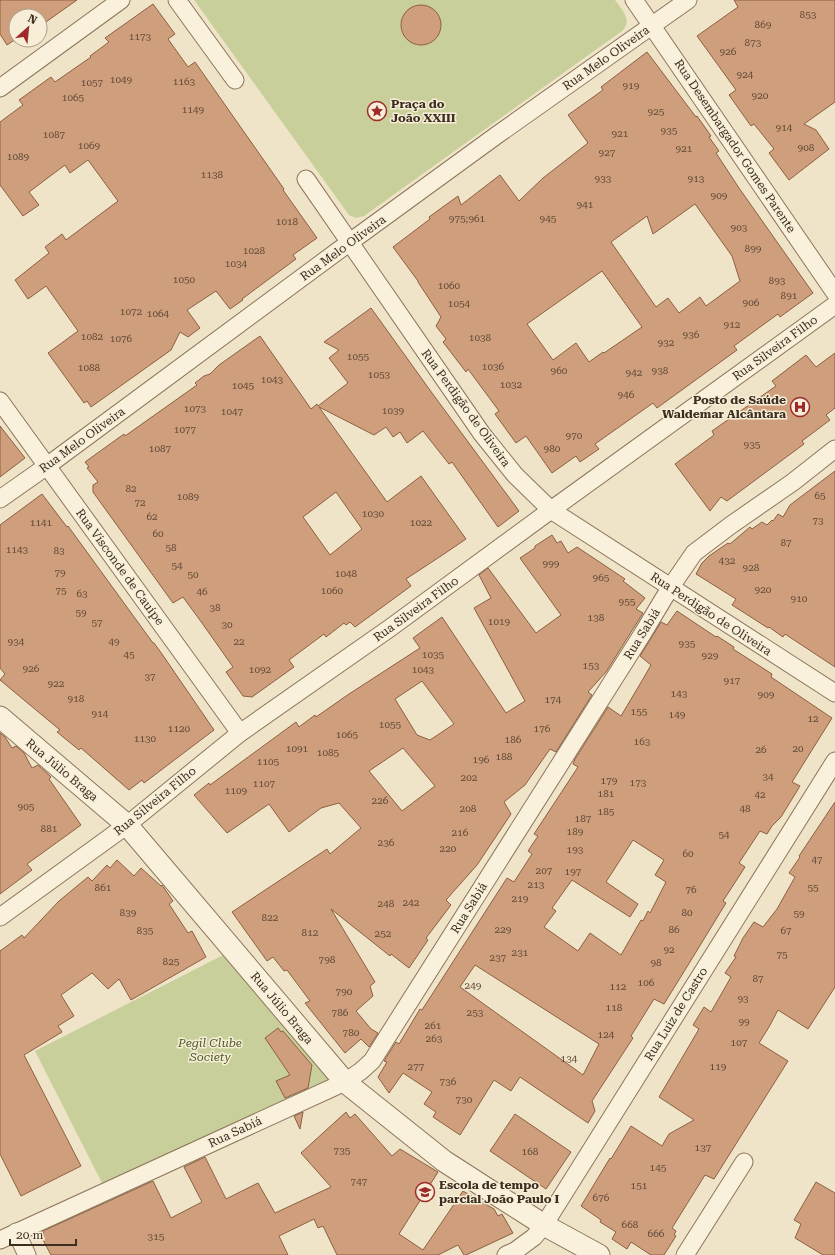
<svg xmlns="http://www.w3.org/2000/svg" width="835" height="1255" font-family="'Roboto Serif',serif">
<rect width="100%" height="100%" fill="#f0e4c8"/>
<!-- green -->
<g fill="#c9cf9b">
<path d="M194,0h421c7,10 18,20 7,31l-258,185 -8,2 -7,-3z"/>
<path d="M231,951l106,127 -234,107 -68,-134z"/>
</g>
<!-- building -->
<g fill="#cf9f7d" stroke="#8d5f41" fill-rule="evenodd">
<path d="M0,0h77l-34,24 -2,-2 -1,1v-7h-24v23l-9,6 -7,-11z"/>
<path d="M734,0h101v102l-31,22 12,6 13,19 -40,31 -20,-27 5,-4 -20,-25 -3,2 -22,-31 7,-5 -39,-54 41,-29z"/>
<path d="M153,4l22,30 -7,5 20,28 7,-5 89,127 -1,1 34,48 -24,17 3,4 -54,40 1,1 -13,9 -14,-18 -29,19 13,18 -12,9 -8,-5 -9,18 -80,57 -4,-6 -3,2 -36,-50 30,-22 -32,-45 -18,13 -13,-19 34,-27 -4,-6 17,-13 4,6 52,-39 -30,-41 -18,13 -5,-8 -36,27 10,13 -16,11 -23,-31v-63l23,-17 -4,-5 32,-23 4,5 36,-25 -1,-1 19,-14 -4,-4z"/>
<circle cx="421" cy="25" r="20"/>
<path d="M647,52l49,65 1,-1 14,20 -2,1 10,14 -3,2 23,35 74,105 -33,24 -2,-3 -44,32 3,4 -80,58 -4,-5 -58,41 4,5 -19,13 -4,-6 -24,17 -26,-37 -10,7 -21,-29 4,-3 -31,-42 -2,3 -23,-30 3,-3 -10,-13 5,-9 -23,-35v-1l-25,-34 37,-28 -1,-2 29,-21 3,9 39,-30 19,26 24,-23 45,-35 -20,-28 35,-25 -2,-3zM695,204l37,52 8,25 -34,25 -6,-9 -21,16 -11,-15 -12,9 -45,-65 36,-26 6,18zM602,271l40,56 -38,26 -1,-1 -14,10 -13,-19 -23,17 -26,-36z"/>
<path d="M371,308l61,85 87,118 -21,16 -46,-65 -3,2 -26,-33 -16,12 -7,-11 -7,5 -7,-10 -12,8 -55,-28 68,95 34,-26 45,63 -22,15 -38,25 5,7 -56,41 -5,-5 -4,3 -2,-2 -18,14 -2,-3 -35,26 5,7 -42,30 -9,-1 -17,-24 7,-5 -31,-44 -19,-26 -10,6 -80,-111v-7l5,-3 -11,-14 2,-1 -4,-5 39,-28 1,2 72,-51 -2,-2 9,-7 6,-2 9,-9 41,-29 51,73 6,-5 1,2 30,-23 -19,-25 10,-8 -15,-8zM336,492l26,37 -32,26 -27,-38z"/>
<path d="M835,353v55l-9,7 4,5 -28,21 2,3 -77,57 -6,-4 -11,14 -35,-47 39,-29 -2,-4 64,-45 -4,-5 34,-26 10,12z"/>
<path d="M0,426l25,32 -25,19z"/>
<path d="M835,471v196l-50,-33 -2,3 -14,-10 -1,1 -36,-23 4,-6 -40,-25 6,-11 7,-7 19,-13 2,1 20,-17 2,2 10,-7 5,3 5,-5 1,1 5,-7 5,3 7,-12z"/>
<path d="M42,494l25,33 1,-1 85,117h1l8,11 52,76 -70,53 -2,-3 -13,10 -48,-42 -2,2 -22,-18 3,-2 -60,-50 5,-6 -5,-6v-143z"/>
<path d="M552,535l5,8 4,-2 7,12 9,-6 48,32 -2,2 22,17 -9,11 7,4 -37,59 -18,20 4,3 -36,57 -6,-3 -25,36 -21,17 7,12 -34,51 -31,35 5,5 -25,33 2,2 -19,28 -18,-14 -1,2 -59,-47 44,73 -5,4 3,10 -17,15 15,18 7,4 -9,14 -8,-8 -16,14 -40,-50 5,-2 -23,-31 -3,1 -11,-14 -6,4 -35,-49 95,-63 3,5 31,-26 -22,-25 -18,5 -32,24 -20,-28 -42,29 -33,-38 15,-12 1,2 86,-63 3,5 16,-12 1,2 33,-23 71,-46 -7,-10 29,-21 64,96 19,-12 -51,-93 17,-10 -12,-23 9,-7 48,65 25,-18 -41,-57 15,-10v-2zM422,681l32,43 -24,16 -13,-5 -22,-36zM403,748l32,38 -33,25 -33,-40z"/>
<path d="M677,611l39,26 1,-1 17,11 -1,2 39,25 -1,3 61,41 -40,64 8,4 -19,31 -9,9 -5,8 -7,-3 -21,32 6,4 -22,34 3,2 -41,67 -21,34 -10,-5 -23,37 2,2 -41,63 3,10 -7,12 -68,-46 -9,14 -17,-11 -34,55 -27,-18 3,-5 -12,-8 8,-12 -29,-19 -14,20 -11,-16 9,-15 -3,-1 12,-19 3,2 21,-35 2,1 85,-132 7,4 18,-28 -4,-3 10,-15 -4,-2 44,-67 -5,-3 2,-5 33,-52 13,9 22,-37 8,-14 -11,-9 21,-34 6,3zM633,840l31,20 -9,15 11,7 -16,31 -2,-2 -5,10 -2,-1 -20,35 -31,-22 -12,18 -34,-24 12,-16 -4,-3 20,-28 58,37 8,-13 -32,-22zM475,965l124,79 -16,31 -123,-88z"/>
<path d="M0,733l5,4 7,11 4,-2 8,7 8,15 6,-3 13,12 -2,2 32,46 -54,39 5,6 -32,24z"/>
<path d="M835,802v185l-27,42 -30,-19 -9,17 -10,16 29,18 -74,118 -9,-4 -33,53 4,3 -2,4 2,1 -12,19h-13l-20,-13 -4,7 -15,-10 4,-7 -16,-10 1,-2 -20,-14 29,-48 1,1 20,-33 31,20 7,-12 25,-14 -35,-23 40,-68 -6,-4 11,-18 7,5 20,-35 -6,-4 11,-16 -2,-1 9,-18 11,-16 9,5 14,-18 18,-32 -6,-4 11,-16 -1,-1z"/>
<path d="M117,860l17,16 7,-8 20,18 1,-1 11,16 -4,3 19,29 4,-2 14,26 -75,43 -12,-21 -11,10 -16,-16 -31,22 13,21 -16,10 4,6 -38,23 57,111 -60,30 -21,-42v-203l22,-16 2,3 35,-37 29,-24 4,4 15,-16 3,3z"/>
<path d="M278,1028l3,4 2,-1 29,34 -4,23 -23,10 -9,-17 14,-6 -25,-37z"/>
<path d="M303,1112l-3,17 -6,-13z"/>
<path d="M346,1112l4,6 5,-4 37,42 8,-7 38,23 -39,62 24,16 40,-59 31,18 4,7 4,-2 11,19 -47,22h-2l-6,-10 -20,10h-101l-14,-29 -5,2 -4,-9 -35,17 9,19h-237l-10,-19 3,-2 -1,-3 110,-50 18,37 31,-16 -18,-35 21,-10 21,42 32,-16 17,30 56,-26 -30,-34z"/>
<path d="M515,1114l56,38 -25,37 -56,-38z"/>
<path d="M816,1182l19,11v62h-12l-28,-17 6,-14 -7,-4z"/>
</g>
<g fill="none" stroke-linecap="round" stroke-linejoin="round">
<defs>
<g id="minor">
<path d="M177,0l58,80"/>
<path d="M634,0l201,293"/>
<path d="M0,88l121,-88"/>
<path d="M306,179l176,255 33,41 36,35 284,183"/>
<path d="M0,401l240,332"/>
<path d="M0,499l47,-33 303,-224 147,-107 191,-135"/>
<path d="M0,917l127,-92 113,-92 150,-105 161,-118 284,-205"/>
<path d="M16,1232l11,23"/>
<path d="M0,1240l345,-158 16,-11 11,-10 271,-428 27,-45 24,-35 37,-28 62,-43 42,-33"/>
<path d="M506,1255l9,-4 19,-14 10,-12 291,-464"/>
<path d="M685,1255l59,-93"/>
</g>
<path id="tertiary" d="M0,717l127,108 218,257 99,79 45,29 55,35 55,30"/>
</defs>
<!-- minor casing -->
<use href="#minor" stroke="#8d765c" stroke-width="19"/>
<!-- tertiary casing -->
<use href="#tertiary" stroke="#8d765c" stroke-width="23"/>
<!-- minor -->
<use href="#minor" stroke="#faf1dc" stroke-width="17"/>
<!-- tertiary -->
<use href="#tertiary" stroke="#faf1dc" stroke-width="21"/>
</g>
<!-- icons -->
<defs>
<symbol id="sight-ring" viewBox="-11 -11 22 22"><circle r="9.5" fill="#f7eed8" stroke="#9e2a2b" stroke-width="1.5"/><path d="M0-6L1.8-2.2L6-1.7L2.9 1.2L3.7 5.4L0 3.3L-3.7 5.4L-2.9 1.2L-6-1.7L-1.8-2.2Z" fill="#9e2a2b"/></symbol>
<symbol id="hospital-ring" viewBox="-11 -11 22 22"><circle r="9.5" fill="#f7eed8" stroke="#9e2a2b" stroke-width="1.5"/><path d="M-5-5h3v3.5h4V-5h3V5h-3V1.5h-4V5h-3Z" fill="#9e2a2b"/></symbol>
<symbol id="school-ring" viewBox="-11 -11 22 22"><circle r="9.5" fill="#f7eed8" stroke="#9e2a2b" stroke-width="1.5"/><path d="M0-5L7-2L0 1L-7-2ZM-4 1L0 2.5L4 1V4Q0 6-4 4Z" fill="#9e2a2b"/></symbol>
</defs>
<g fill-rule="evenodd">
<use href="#sight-ring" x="366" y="100" width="22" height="22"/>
<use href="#hospital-ring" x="789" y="396" width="22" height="22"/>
<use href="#school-ring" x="414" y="1181" width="22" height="22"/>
</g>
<g text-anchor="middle" stroke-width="3" stroke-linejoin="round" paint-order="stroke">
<!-- number labels -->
<g font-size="10" fill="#624a37">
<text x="808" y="18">853</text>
<text x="763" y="28">869</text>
<text x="140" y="40">1173</text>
<text x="753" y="46">873</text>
<text x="728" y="55">926</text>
<text x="745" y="78">924</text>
<text x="121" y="83">1049</text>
<text x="184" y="85">1163</text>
<text x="92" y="86">1057</text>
<text x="631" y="89">919</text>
<text x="760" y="99">920</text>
<text x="73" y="101">1065</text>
<text x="193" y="113">1149</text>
<text x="656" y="115">925</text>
<text x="784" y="131">914</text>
<text x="669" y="134">935</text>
<text x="620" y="137">921</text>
<text x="54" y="138">1087</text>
<text x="89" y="149">1069</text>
<text x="806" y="151">908</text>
<text x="684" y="152">921</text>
<text x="607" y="156">927</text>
<text x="18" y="160">1089</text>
<text x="212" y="178">1138</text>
<text x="603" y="182">933</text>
<text x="696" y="182">913</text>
<text x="719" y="199">909</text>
<text x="585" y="208">941</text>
<text x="467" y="222">975;961</text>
<text x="548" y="222">945</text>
<text x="287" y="225">1018</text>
<text x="739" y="231">903</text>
<text x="753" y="252">899</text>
<text x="254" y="254">1028</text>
<text x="236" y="267">1034</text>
<text x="184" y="283">1050</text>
<text x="777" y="284">893</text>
<text x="449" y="289">1060</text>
<text x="789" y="299">891</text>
<text x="751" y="306">906</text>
<text x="459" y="307">1054</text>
<text x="131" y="315">1072</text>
<text x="158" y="317">1064</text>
<text x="732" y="328">912</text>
<text x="691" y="338">936</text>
<text x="92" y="340">1082</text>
<text x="480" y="341">1038</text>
<text x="121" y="342">1076</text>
<text x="666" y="346">932</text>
<text x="358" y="360">1055</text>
<text x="493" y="370">1036</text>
<text x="89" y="371">1088</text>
<text x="559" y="374">960</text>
<text x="660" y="374">938</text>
<text x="634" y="376">942</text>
<text x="379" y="378">1053</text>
<text x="272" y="383">1043</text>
<text x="511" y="388">1032</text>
<text x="243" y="389">1045</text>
<text x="626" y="398">946</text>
<text x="195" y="412">1073</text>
<text x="393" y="414">1039</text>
<text x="232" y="415">1047</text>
<text x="185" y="433">1077</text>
<text x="574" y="439">970</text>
<text x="752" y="448">935</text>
<text x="160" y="452">1087</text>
<text x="552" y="452">980</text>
<text x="131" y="492">82</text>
<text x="820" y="499">65</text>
<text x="188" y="500">1089</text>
<text x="140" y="506">72</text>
<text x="373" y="517">1030</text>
<text x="152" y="520">62</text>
<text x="818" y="524">73</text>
<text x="41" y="526">1141</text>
<text x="421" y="526">1022</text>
<text x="158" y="537">60</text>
<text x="786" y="546">87</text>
<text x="171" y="551">58</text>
<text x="17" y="553">1143</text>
<text x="59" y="554">83</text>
<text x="727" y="564">432</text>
<text x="551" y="567">999</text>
<text x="177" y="569">54</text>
<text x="751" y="571">928</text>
<text x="60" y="576">79</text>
<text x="346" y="577">1048</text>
<text x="193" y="578">50</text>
<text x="601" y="581">965</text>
<text x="763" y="593">920</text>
<text x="61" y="594">75</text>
<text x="332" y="594">1060</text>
<text x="202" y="595">46</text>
<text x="82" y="597">63</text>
<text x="799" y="602">910</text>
<text x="627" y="605">955</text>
<text x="215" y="611">38</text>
<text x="81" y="616">59</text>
<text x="596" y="621">138</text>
<text x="499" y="625">1019</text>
<text x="97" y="626">57</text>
<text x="227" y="628">30</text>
<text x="16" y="645">934</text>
<text x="114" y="645">49</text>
<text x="239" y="645">22</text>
<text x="687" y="647">935</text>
<text x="129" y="658">45</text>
<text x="433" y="658">1035</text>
<text x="710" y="659">929</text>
<text x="591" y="669">153</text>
<text x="31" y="672">926</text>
<text x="260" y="673">1092</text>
<text x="423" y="673">1043</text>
<text x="150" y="680">37</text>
<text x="732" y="684">917</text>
<text x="56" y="687">922</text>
<text x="679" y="697">143</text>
<text x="766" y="698">909</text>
<text x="76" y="702">918</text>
<text x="553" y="703">174</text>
<text x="639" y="715">155</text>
<text x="100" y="717">914</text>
<text x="677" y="718">149</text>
<text x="813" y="722">12</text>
<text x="390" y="728">1055</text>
<text x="179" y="732">1120</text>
<text x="542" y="732">176</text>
<text x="347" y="738">1065</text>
<text x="145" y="742">1130</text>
<text x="513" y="743">186</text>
<text x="642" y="745">163</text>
<text x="297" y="752">1091</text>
<text x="798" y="752">20</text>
<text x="761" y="753">26</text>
<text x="328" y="756">1085</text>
<text x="504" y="760">188</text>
<text x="481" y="763">196</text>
<text x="268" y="765">1105</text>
<text x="768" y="780">34</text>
<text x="469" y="781">202</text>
<text x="609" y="784">179</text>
<text x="638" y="786">173</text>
<text x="264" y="787">1107</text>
<text x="236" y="794">1109</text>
<text x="606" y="797">181</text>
<text x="760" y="798">42</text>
<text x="380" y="804">226</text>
<text x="26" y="810">905</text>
<text x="468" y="812">208</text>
<text x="745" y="812">48</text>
<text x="606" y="815">185</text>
<text x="583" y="822">187</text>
<text x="49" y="832">881</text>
<text x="575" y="835">189</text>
<text x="460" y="836">216</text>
<text x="724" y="838">54</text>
<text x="386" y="846">236</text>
<text x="448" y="852">220</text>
<text x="575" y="853">193</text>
<text x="688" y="857">60</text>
<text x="817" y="863">47</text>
<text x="544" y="874">207</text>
<text x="573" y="875">197</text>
<text x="536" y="888">213</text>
<text x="103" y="891">861</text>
<text x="813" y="891">55</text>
<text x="691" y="893">76</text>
<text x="520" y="902">219</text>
<text x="411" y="906">242</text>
<text x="386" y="907">248</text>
<text x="128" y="916">839</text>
<text x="687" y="916">80</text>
<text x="799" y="917">59</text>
<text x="270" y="921">822</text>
<text x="503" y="933">229</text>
<text x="674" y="933">86</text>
<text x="145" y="934">835</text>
<text x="786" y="934">67</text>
<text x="310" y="936">812</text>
<text x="383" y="937">252</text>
<text x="669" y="953">92</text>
<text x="520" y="956">231</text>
<text x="782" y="958">75</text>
<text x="498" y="961">237</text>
<text x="327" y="963">798</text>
<text x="171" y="965">825</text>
<text x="656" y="966">98</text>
<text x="758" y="982">87</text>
<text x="646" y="986">106</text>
<text x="473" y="989">249</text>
<text x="618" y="990">112</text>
<text x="344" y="995">790</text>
<text x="743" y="1002">93</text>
<text x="614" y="1011">118</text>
<text x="340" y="1016">786</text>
<text x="475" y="1016">253</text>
<text x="744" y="1025">99</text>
<text x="433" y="1029">261</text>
<text x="351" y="1036">780</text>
<text x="606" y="1038">124</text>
<text x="434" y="1042">263</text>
<text x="739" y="1046">107</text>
<text x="569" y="1062">134</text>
<text x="416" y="1070">277</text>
<text x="718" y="1070">119</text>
<text x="448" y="1085">736</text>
<text x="464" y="1103">730</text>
<text x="703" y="1151">137</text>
<text x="342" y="1154">735</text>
<text x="530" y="1155">168</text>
<text x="658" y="1171">145</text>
<text x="359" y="1185">747</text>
<text x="639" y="1189">151</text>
<text x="601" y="1201">676</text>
<text x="630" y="1228">668</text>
<text x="656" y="1237">666</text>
<text x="156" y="1240">315</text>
</g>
<!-- street labels -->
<g font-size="12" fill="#3d2e20" stroke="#f7eed8">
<text transform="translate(606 58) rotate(-35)" y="4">Rua Melo Oliveira</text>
<text transform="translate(735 146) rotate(56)" y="4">Rua Desembargador Gomes Parente</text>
<text transform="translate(343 248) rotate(-36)" y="4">Rua Melo Oliveira</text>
<text transform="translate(775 348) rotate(-36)" y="4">Rua Silveira Filho</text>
<text transform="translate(466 408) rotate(54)" y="4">Rua Perdigão de Oliveira</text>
<text transform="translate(82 440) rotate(-36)" y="4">Rua Melo Oliveira</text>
<text transform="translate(120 567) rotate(54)" y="4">Rua Visconde de Cauípe</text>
<text transform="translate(416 609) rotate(-36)" y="4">Rua Silveira Filho</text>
<text transform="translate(711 614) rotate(33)" y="4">Rua Perdigão de Oliveira</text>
<text transform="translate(642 634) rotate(-58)" y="4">Rua Sabiá</text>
<text transform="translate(62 770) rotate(40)" y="4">Rua Júlio Braga</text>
<text transform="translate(155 801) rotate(-39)" y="4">Rua Silveira Filho</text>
<text transform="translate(469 908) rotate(-58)" y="4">Rua Sabiá</text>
<text transform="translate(282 1008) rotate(50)" y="4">Rua Júlio Braga</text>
<text transform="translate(676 1014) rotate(-58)" y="4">Rua Luiz de Castro</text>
<text transform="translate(235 1132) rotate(-25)" y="4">Rua Sabiá</text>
</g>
<!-- poi labels -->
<g font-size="12" font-weight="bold" fill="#3d2e20" stroke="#f7eed8" text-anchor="start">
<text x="391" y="108">Praça do<tspan x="391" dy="14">João XXIII</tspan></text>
<text x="786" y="404" text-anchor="end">Posto de Saúde<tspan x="786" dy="14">Waldemar Alcântara</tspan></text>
<text x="439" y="1189">Escola de tempo<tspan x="439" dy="14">parcial João Paulo I</tspan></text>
</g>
<!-- park labels -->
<g font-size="12" font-style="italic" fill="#4d5a26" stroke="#f7eed8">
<text x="210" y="1047">Pegil Clube<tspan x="210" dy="14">Society</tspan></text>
</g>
</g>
<!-- north arrow -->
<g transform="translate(28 28) rotate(27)"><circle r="19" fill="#f7eed8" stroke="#ada18e"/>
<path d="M0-3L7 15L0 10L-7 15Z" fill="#9e2a2b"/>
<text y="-6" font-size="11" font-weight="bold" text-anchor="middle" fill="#3d2e20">N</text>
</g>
<!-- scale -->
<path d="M10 1239v6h66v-6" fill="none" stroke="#3d2e20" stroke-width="2"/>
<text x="16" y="1239" font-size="12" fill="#3d2e20" stroke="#f7eed8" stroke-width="3" paint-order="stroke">20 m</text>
</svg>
